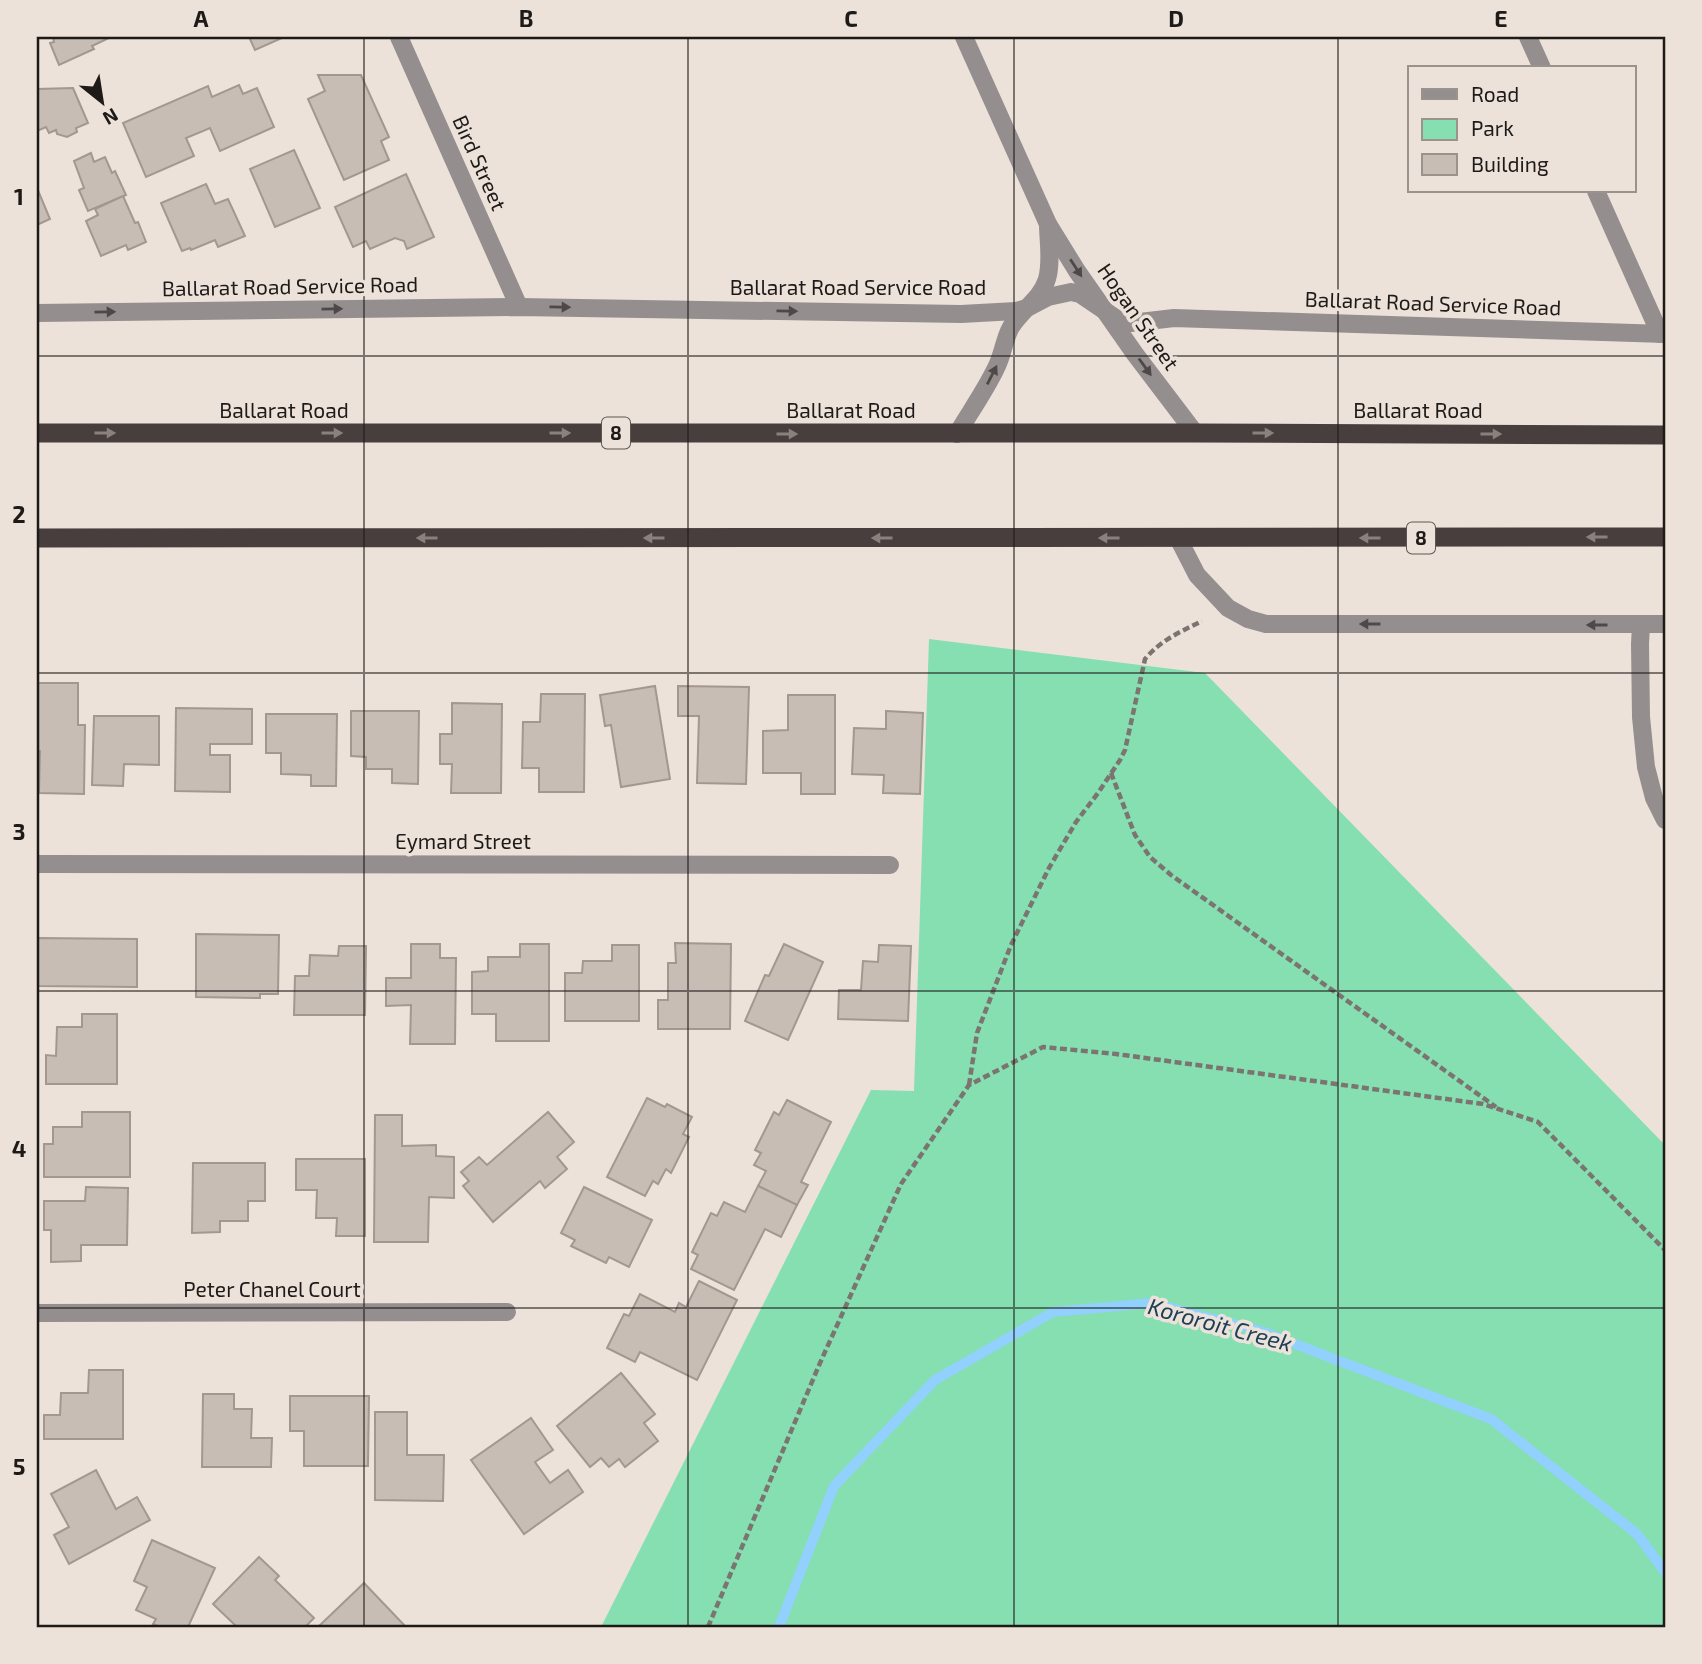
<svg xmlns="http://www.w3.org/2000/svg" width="1702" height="1664" font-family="'Exo 2',sans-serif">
<rect width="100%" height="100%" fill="#ede2da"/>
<!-- green -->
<path fill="#85dfb1" d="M929,639l276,34 460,472v482h-1064l270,-537 43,1z"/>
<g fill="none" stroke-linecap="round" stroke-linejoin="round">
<!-- stream -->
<path stroke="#92d0fe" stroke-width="10" d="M779,1627l55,-141 101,-106 118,-68 99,-9 112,29 227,87 146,115 28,38"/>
</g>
<!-- building -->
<g fill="#c8bdb5" stroke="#a29890" stroke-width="2">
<path d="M53,37h55l1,1 -17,8 2,3 -35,16 -9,-22 4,-1z"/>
<path d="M249,37h35l-29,13z"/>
<path d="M318,75h43l28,62 -8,4 8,19 -45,20 -36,-81 17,-8z"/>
<path d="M239,85l4,9 14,-6 17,39 -54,24 -10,-23 -24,10 8,18 -48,21 -23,-54 85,-37 4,11z"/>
<path d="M73,88l15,35 -12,5 1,4 -10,5 -10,-3 -1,-4 -7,3 -3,-6 -9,4v-42z"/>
<path d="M294,150l26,58 -45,19 -25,-58z"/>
<path d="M91,153l3,9 11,-5 7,16 3,-2 11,24 -38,16 -9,-21 5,-2 -10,-27z"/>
<path d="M406,174l28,63 -27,12 -3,-8 -9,-3 -25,11 -4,-8 -13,6 -18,-40z"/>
<path d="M206,184l9,20 13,-5 17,37 -27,11 -3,-7 -24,10 -1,-2 -8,3 -21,-48z"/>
<path d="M37,188l13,31 -13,6z"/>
<path d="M123,196l12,27 3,-1 8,20 -18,8 -2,-5 -25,11 -15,-35 12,-6 -3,-6z"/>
<path d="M37,683h41v42h7l-1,69 -45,-1 1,-42h-3z"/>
<path d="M655,686l15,93 -49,8 -10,-62 -6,1 -5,-31z"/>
<path d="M678,686l71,1 -3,97 -49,-1 2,-67h-21z"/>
<path d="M541,694h44l-1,98h-45v-24h-17l1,-46h17z"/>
<path d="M788,695h47v99h-34v-21h-38v-42l25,-1z"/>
<path d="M452,703l50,1 -1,89h-50l1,-29h-12v-30h12z"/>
<path d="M176,708l76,1v35h-42v11h20v37l-55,-1z"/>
<path d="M351,711h68l-1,73 -26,-1v-14h-26v-12l-15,-1z"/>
<path d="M886,711l37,2 -3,81 -37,-1 1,-18 -32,-1 2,-46 32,1z"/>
<path d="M266,714h71l-1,72h-25v-11l-30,-1v-21h-15z"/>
<path d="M94,716h65v49l-35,-1 -1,22 -31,-1z"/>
<path d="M196,934l83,1 -1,59h-18v4l-64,-1z"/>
<path d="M38,938l99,1v48l-99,-1z"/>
<path d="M675,943l56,1 -1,85h-72v-29h10v-37h8z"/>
<path d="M411,944h29v14h16l-1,86h-45l1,-39 -25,1v-28h25z"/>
<path d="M520,944h29v97h-53v-27h-24v-42l16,-1v-14h32z"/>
<path d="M784,944l39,18 -35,78 -43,-19 20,-46 4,1z"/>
<path d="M612,945h27v76h-74v-48h17l1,-12h29z"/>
<path d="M879,945l32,1 -3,75 -70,-2 1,-29h22l2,-29 15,1z"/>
<path d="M339,946h27l-1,69h-71l1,-39h14l1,-21 28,1z"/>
<path d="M82,1014h35v70h-71v-29l10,1 1,-29h25z"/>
<path d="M647,1098l18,9 2,-3 25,13 -9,17 6,3 -18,36 -5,-4 -8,15 -5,-3 -8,15 -38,-19z"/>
<path d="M787,1100l44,22 -30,60 7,3 -11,20 -39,-19 8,-15 -12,-6 7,-12 -6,-3 19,-38 5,3z"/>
<path d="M82,1112h48v65h-86v-33h9v-17h29z"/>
<path d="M548,1112l26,30 -17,15 10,12 -22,19 -5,-7 -47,41 -30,-36 6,-5 -8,-9 18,-15 8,8z"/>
<path d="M375,1115h27v31l34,-1v11l18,1v41l-25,-1 -1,45h-54z"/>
<path d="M296,1159h69v77h-29l1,-18h-21l1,-28h-21z"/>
<path d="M193,1163h72v38h-17v20h-28v11l-28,1z"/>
<path d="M758,1186l39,19 -16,32 -16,-8 -31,61 -43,-21 7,-14 -6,-3 19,-39 6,3 7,-14 21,10z"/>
<path d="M86,1187l42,1 -1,57h-46v16l-30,1v-32h-7v-29h41z"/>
<path d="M584,1187l68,33 -23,47 -20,-10 -3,6 -35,-17 4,-6 -14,-7z"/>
<path d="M699,1281l38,19 -40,80 -57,-28 -5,10 -28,-14 17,-34 5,2 11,-22 35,18 4,-9 7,4z"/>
<path d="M89,1370h34v69h-79v-24h16l1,-22h27z"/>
<path d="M621,1373l34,41 -11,9 14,18 -33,26 -6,-8 -10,8 -8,-9 -11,9 -33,-41z"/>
<path d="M203,1394h31v15h18l-1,29h21l-1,29h-69z"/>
<path d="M290,1396h79l-1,70h-64v-35h-14z"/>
<path d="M375,1412h32v43h37l-1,46 -68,-1z"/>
<path d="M531,1418l22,32 -18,12 15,21 18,-13 15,22 -59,42 -53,-74z"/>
<path d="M96,1470l20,39 21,-12 13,23 -81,44 -15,-29 15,-8 -18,-33z"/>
<path d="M152,1540l63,28 -27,59h-28l-7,-3 3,-5 -20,-9 11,-23 -13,-6z"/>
<path d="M259,1557l20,19 -4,4 39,38 -9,9h-68l-24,-23z"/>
<path d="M364,1583l42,44h-88z"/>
</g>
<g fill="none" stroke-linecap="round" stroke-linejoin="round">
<!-- path -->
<g stroke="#7b7470" stroke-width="4.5" stroke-dasharray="7 3.5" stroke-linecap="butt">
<path d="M1111,773l24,62 15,22 21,18 325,232"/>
<path d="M969,1085l8,-52 34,-88 38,-77 27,-46 22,-29 22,-33 5,-10 20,-91c16,-19 35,-27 57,-38"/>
<path d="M708,1627l112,-264 81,-179 68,-99 74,-38 73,7 367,50 55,18 127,128"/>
</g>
<!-- minor -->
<g stroke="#958e8f" stroke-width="18">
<path d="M399,37l120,270"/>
<path d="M964,37l84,187 29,47 58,83 60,79"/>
<path d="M1528,37l14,31"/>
<path d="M1596,191l64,143"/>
<path d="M37,313l482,-6 442,7 55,-3 11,-3 21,-11 23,-5 9,2 37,25 14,4 43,-5 491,16"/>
<path d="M957,434c13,-22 28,-43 39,-66 7,-13 8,-29 15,-41 11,-18 30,-28 36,-48 5,-17 1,-38 1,-55"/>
<path d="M1178,538l19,37 31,33 20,11 18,5h399"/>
<path d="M1641,625l-1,19 1,73 5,50 8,31 11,22"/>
<path d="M37,864l853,1"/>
<path d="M37,1313l470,-1"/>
</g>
<!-- trunk -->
<g stroke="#483e3e" stroke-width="19">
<path d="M37,433h1158l470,2"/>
<path d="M37,538l1628,-1"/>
</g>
</g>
<!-- one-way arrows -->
<defs><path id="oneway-solid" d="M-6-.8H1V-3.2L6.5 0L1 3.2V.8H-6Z" transform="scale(1.75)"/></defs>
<g fill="#4e4848">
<use href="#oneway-solid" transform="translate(1076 268) rotate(57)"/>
<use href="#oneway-solid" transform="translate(560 307) rotate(1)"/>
<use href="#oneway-solid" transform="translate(332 309) rotate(-1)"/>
<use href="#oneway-solid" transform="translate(787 311) rotate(1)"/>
<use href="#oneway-solid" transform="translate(105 312) rotate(-1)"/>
<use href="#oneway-solid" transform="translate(1145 367) rotate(54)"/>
<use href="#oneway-solid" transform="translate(992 375) rotate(-63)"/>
<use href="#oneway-solid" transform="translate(1370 624) rotate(-180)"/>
<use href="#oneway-solid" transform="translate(1597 625) rotate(-180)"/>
</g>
<g fill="#8a807c">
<use href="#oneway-solid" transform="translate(105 433)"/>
<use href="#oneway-solid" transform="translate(332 433)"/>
<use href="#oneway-solid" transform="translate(560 433)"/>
<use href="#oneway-solid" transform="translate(1263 433)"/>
<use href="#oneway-solid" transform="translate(787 434)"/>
<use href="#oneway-solid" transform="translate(1491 434)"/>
<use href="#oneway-solid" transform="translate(1597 537) rotate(180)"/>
<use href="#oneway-solid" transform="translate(427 538) rotate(180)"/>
<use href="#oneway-solid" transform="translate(654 538) rotate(180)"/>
<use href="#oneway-solid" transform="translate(882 538) rotate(180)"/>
<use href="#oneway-solid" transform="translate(1109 538) rotate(180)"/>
<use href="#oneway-solid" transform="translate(1370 538) rotate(180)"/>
</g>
<!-- grid -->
<path fill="none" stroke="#1e1a18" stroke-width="2" stroke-opacity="0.55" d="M364,37v1590M688,37v1590M1014,37v1590M1338,37v1590M37,356h1628M37,673h1628M37,991h1628M37,1308h1628"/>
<g text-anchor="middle" stroke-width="7" stroke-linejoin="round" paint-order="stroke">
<!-- shield labels -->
<g fill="#ede2da" stroke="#5c5652" stroke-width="2">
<rect x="602" y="417.5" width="28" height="31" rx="5"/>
<rect x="1407" y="522.5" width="28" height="31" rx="5"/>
</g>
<g font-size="19" font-weight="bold" fill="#1e1a18">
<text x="616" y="440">8</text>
<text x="1421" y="545">8</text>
</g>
<!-- street labels -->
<g font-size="21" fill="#1e1a18" stroke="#ede2da">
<text transform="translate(479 163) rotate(66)" y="7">Bird Street</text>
<text transform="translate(290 287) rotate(-1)" y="7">Ballarat Road Service Road</text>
<text x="858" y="295">Ballarat Road Service Road</text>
<text transform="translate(1433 304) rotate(2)" y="7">Ballarat Road Service Road</text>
<text transform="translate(1138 317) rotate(55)" y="7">Hogan Street</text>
<text x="284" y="418">Ballarat Road</text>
<text x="851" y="418">Ballarat Road</text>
<text x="1418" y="418">Ballarat Road</text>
<text x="463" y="849">Eymard Street</text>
<text x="272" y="1297">Peter Chanel Court</text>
</g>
<!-- water labels -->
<g font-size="23" font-style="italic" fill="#1d4057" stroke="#ede2da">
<text transform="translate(1220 1325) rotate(15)" y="8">Kororoit Creek</text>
</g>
</g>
<!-- border -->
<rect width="1702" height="1664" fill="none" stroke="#ede2da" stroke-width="77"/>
<!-- legend -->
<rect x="1408" y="66" width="228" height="126" fill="#ede2da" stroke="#9a928c" stroke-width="2"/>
<rect x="1422" y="89" width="35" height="10" fill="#958e8f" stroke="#9a928c" stroke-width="2"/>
<text x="1471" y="102" font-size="21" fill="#1e1a18">Road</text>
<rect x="1422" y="119" width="35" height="21" fill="#85dfb1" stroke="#9a928c" stroke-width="2"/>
<text x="1471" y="136" font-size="21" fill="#1e1a18">Park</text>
<rect x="1422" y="154" width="35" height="21" fill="#c8bdb5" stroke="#9a928c" stroke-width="2"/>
<text x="1471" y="172" font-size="21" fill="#1e1a18">Building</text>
<!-- north arrow -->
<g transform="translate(102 102) rotate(150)" stroke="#ede2da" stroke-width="5" paint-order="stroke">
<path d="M0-5L12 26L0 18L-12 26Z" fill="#1e1a18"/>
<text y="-10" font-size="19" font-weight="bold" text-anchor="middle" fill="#1e1a18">N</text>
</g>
<rect x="38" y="38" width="1626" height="1588" fill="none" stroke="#1e1a18" stroke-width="2.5"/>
<g font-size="23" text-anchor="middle" font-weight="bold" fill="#1e1a18">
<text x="201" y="27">A</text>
<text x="526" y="27">B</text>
<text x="851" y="27">C</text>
<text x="1176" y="27">D</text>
<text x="1501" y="27">E</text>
<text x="19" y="205">1</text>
<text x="19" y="523">2</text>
<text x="19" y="840">3</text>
<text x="19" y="1157">4</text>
<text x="19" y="1475">5</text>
</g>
</svg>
